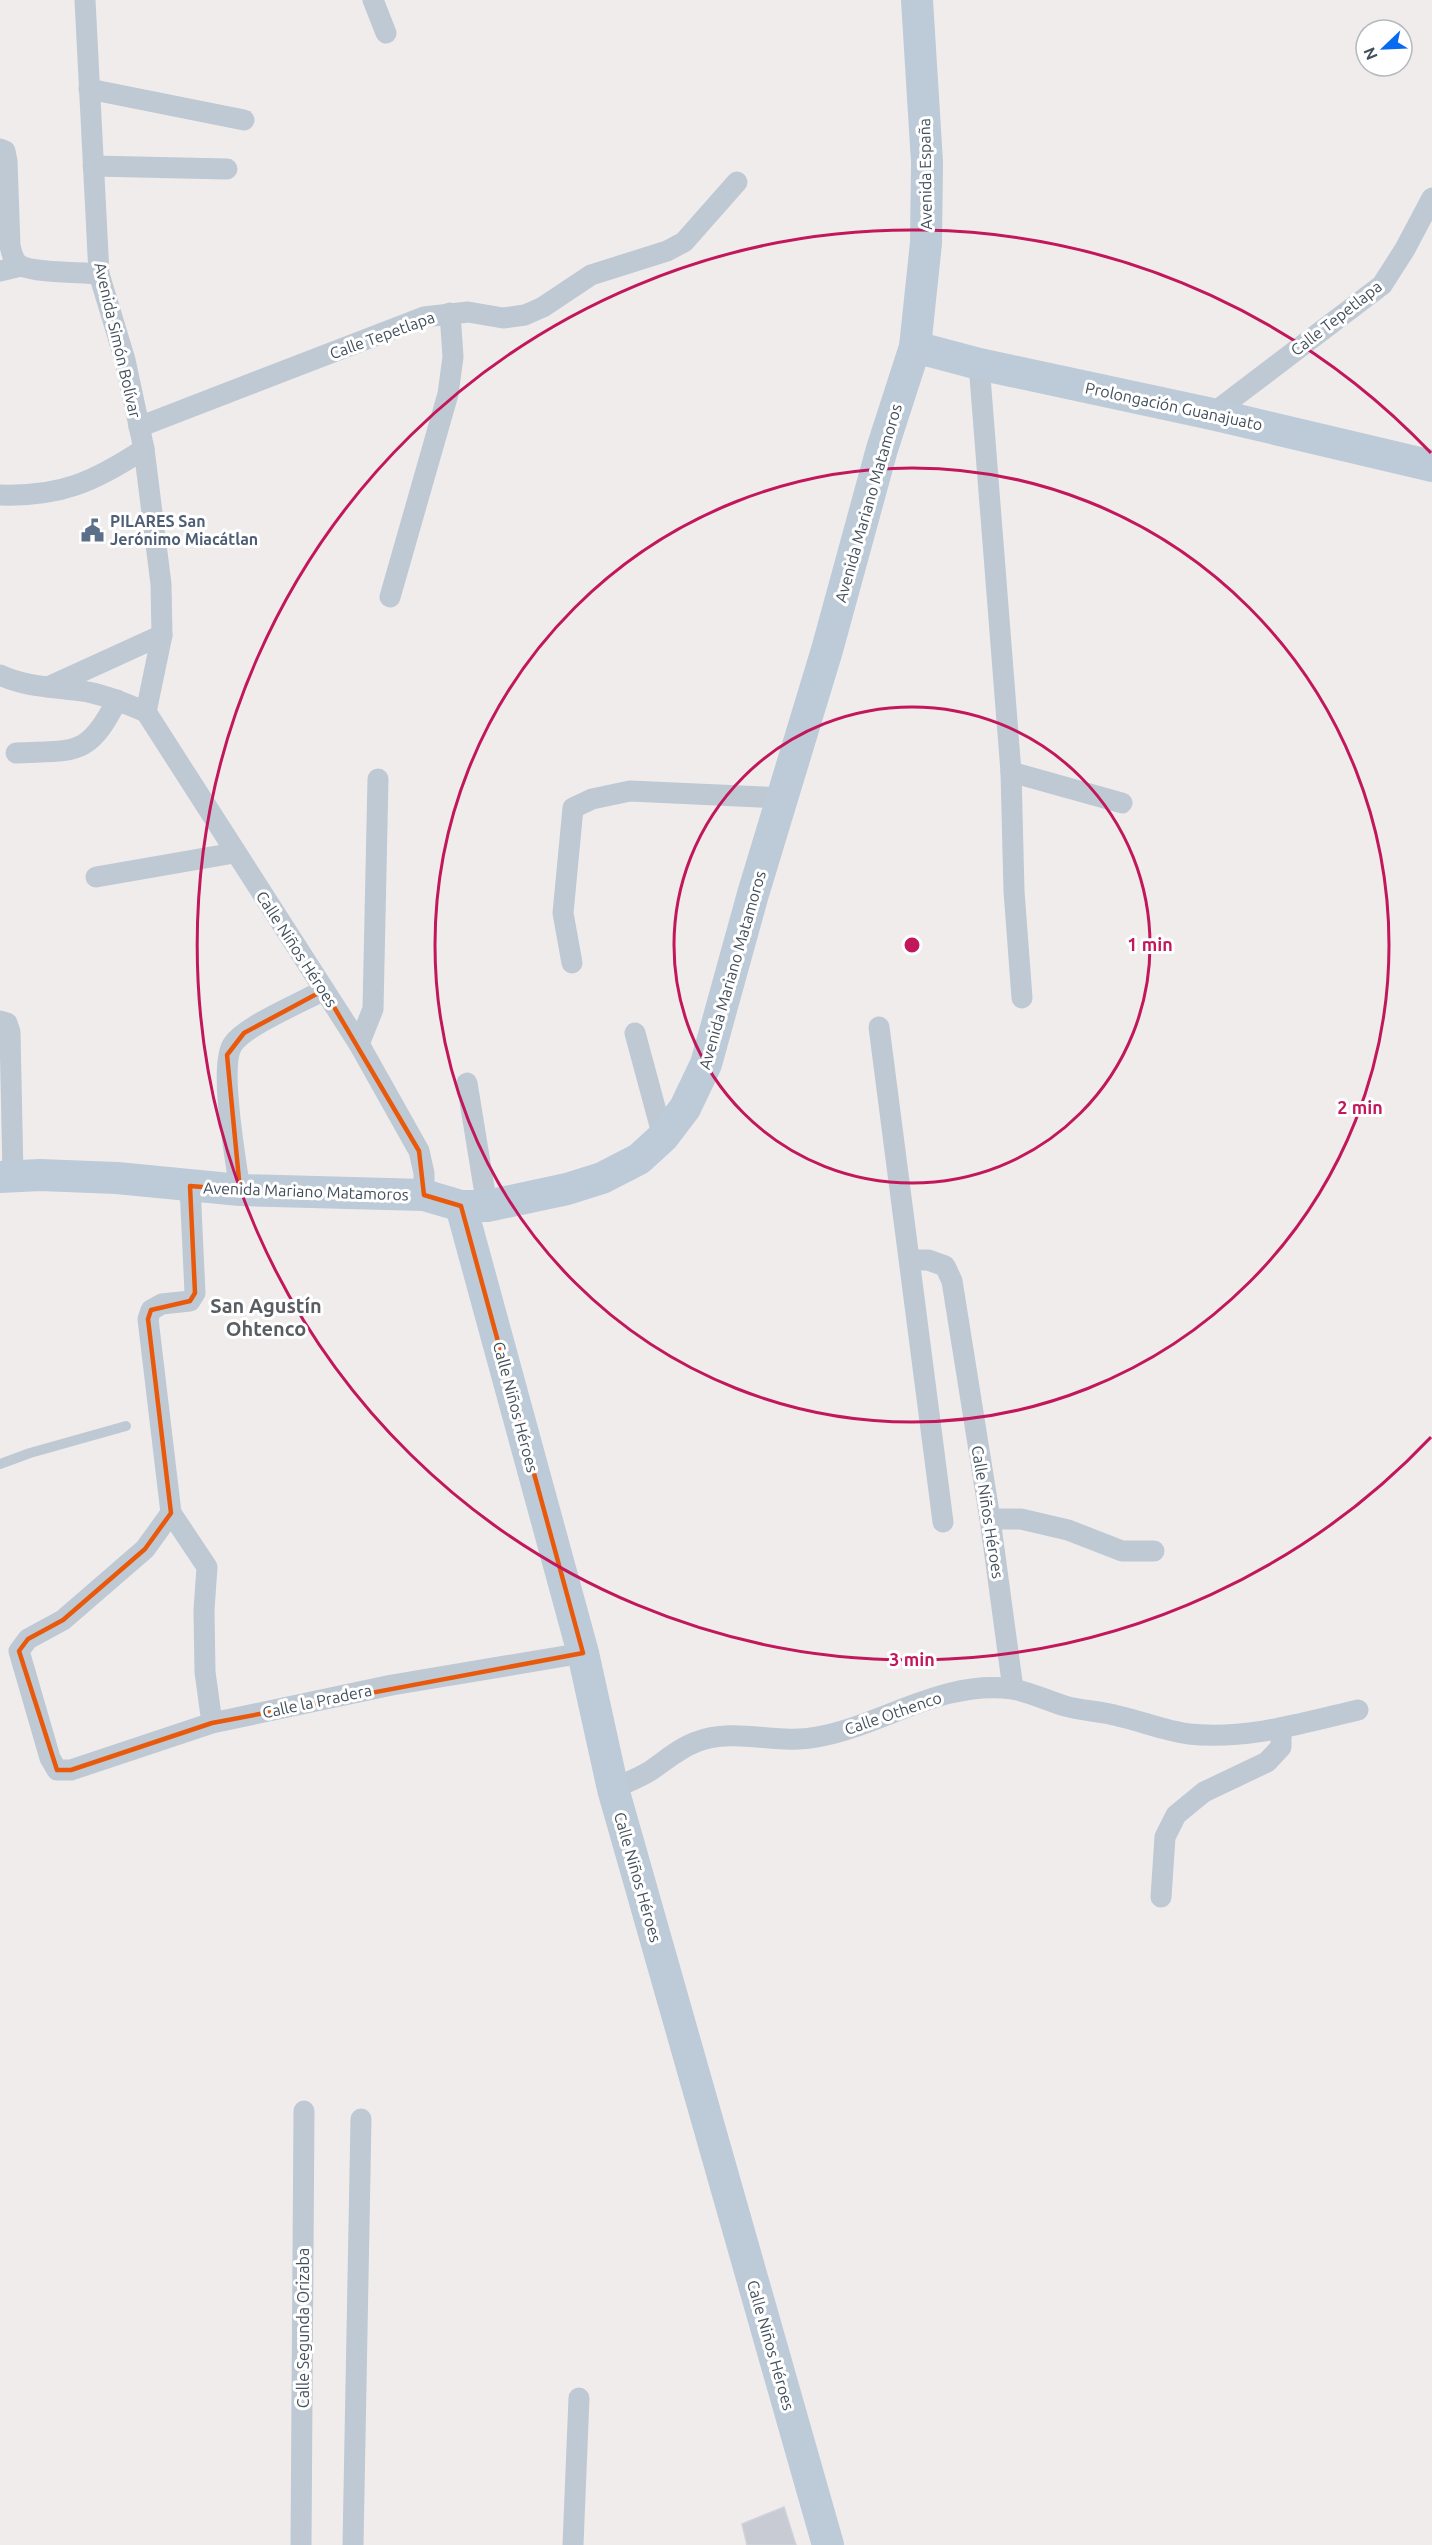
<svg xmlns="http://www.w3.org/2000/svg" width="1432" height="2545" font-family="Ubuntu,sans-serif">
<rect width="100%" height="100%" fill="#f0ecec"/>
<!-- building -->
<path fill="#c8cbd3" stroke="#d0d2d9" stroke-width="1.5" d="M784,2507l12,38h-49l-5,-21z"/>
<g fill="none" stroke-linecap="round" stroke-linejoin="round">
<!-- lane -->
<path stroke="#bec9d4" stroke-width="10" d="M0,1464l30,-11 96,-27"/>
<!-- street -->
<g stroke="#bec9d4" stroke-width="21">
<path d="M85,0l14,274 26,86 19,89 17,135 1,51 -16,77"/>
<path d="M373,0l13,33"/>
<path d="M89,89l155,31"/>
<path d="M0,149l5,2 2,10 3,85c2,7 3,16 11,20 16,7 60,6 78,8"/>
<path d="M93,166l134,3"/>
<path d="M0,271l21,-5"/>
<path d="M979,364l32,408 3,119 8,107"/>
<path d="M1212,414l170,-129 23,-36 27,-51"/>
<path d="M139,427l285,-110 44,-5 35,6 22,-3 18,-8 48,-32 76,-24 17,-9 53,-60"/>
<path d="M0,495c60,2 94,-13 144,-46"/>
<path d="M390,597l58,-203 5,-37 -3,-44"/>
<path d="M0,675c27,13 59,12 88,17 20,4 39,12 58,20"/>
<path d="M48,687l114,-52"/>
<path d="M146,712l213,332 60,107 5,22v22"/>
<path d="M16,753c59,-3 72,5 101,-53"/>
<path d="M1011,772l111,31"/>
<path d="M96,877l138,-24"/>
<path d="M572,963l-9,-50 10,-105 19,-9 38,-8 153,7"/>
<path d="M0,1021l7,2 3,9 3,143"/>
<path d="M879,1027l64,495"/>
<path d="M635,1033l28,104"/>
<path d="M359,1044l14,-35 5,-230"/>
<path d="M467,1083l20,123"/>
<path d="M240,1190c-4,-29 -22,-125 -7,-146 12,-18 69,-42 91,-54"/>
<path d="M910,1260h18l17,6 7,15 38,238 23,170"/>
<path d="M171,1513l-23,-194 3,-9 11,-6 28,-3 5,-8 -5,-107"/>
<path d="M990,1519h31l47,11 54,21h32"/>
<path d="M212,1723l-7,-51 -1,-62 3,-43 -36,-54 -26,36 -82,71 -35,19 -9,12 31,107 7,12h14l141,-47 180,-38 191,-32"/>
<path d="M613,1789c12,-6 26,-11 37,-18 15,-10 29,-23 46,-29 39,-15 81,3 121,-5 67,-12 125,-58 196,-48 17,3 35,12 52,17 17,5 36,5 53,10 23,5 47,15 71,18 57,6 114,-11 169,-24"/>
<path d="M1161,1897l4,-60 11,-22 28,-23 63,-30 14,-15v-19"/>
<path d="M301,2545l3,-434"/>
<path d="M353,2545l8,-426"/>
<path d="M573,2545l6,-147"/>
</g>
<!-- secondary -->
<g stroke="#bdcad8" stroke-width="32">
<path d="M915,347l64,17 233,50 220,52"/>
<path d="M0,1177l40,-2 77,3 123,12 184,5 37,11h26l80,-17 35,-11 37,-19 24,-22 22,-29 21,-44 47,-170 74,-244 55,-201 33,-102 11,-104 1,-81 -10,-162"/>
<path d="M461,1206l122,447 30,136 215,756"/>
</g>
</g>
<!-- marked area -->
<path fill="none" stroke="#e8590c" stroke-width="4.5" stroke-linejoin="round" d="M324,990l95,161 5,44 37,11 122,447 -371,70 -141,47h-14l-38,-119 9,-12 35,-19 82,-71 26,-36 -23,-194 3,-9 39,-9 5,-8 -5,-107 50,4 -13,-135 17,-22z"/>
<!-- distance rings -->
<g fill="none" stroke="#c2185b" stroke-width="3">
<circle cx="912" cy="945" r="238"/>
<circle cx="912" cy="945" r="477"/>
<path d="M1431 1437A715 715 0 1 1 1431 453"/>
</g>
<!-- icons -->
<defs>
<symbol id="civic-bare" viewBox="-9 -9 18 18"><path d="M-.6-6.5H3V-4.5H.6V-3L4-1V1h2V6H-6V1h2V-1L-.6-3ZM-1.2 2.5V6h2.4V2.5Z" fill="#5c6f8a" stroke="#fff" stroke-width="2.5" paint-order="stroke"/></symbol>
</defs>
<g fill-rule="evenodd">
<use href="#civic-bare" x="76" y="514" width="33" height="33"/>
</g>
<g text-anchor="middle" stroke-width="6" stroke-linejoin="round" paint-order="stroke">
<!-- street labels -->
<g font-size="16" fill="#43505c" stroke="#fff">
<text transform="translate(925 174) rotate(-91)" y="6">Avenida España</text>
<text transform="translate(1336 318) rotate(-38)" y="6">Calle Tepetlapa</text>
<text transform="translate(382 335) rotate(-20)" y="6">Calle Tepetlapa</text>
<text transform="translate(118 340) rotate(77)" y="6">Avenida Simón Bolívar</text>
<text transform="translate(1174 406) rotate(12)" y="6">Prolongación Guanajuato</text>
<text transform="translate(868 503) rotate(-74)" y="6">Avenida Mariano Matamoros</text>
<text transform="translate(297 949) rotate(57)" y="6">Calle Niños Héroes</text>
<text transform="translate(732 970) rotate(-74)" y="6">Avenida Mariano Matamoros</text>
<text transform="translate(306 1191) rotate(2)" y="6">Avenida Mariano Matamoros</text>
<text transform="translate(516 1407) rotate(75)" y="6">Calle Niños Héroes</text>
<text transform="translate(988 1512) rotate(81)" y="6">Calle Niños Héroes</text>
<text transform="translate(317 1701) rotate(-12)" y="6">Calle la Pradera</text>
<text transform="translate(893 1713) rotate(-19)" y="6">Calle Othenco</text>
<text transform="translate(638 1877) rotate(74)" y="6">Calle Niños Héroes</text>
<text transform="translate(303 2328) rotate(-90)" y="6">Calle Segunda Orizaba</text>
<text transform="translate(771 2345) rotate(74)" y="6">Calle Niños Héroes</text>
</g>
<!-- service labels -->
<g font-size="16" font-weight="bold" fill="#4e5e75" stroke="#fff" text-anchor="start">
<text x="110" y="527">PILARES San<tspan x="110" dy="18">Jerónimo Miacátlan</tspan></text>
</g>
<!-- quarter labels -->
<g font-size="20" font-weight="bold" fill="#595d62" stroke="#fff">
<text x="266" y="1313">San Agustín<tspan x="266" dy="23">Ohtenco</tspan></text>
</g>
</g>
<circle cx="912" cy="945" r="9" fill="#c2185b" stroke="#fff" stroke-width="3"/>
<g font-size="18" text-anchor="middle" font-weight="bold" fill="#c2185b" stroke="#fff" stroke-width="6" stroke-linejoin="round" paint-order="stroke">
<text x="1150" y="951">1 min</text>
<text x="1360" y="1114">2 min</text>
<text x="912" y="1666">3 min</text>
</g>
<!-- north arrow -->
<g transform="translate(1384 48) rotate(247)"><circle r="28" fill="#ffffff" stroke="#b4b9be" stroke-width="1.5"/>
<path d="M0-4.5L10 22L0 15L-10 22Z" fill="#066bf0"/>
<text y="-9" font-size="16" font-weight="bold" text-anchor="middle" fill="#43505c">N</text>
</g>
</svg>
